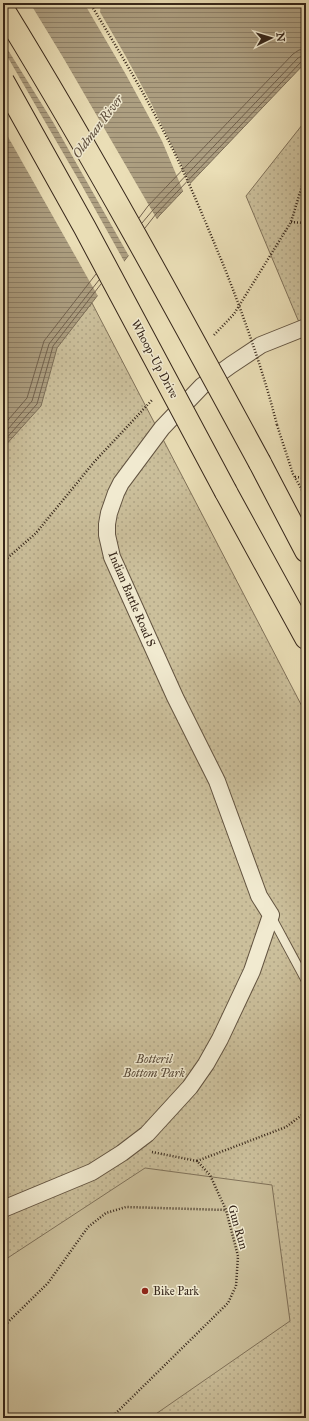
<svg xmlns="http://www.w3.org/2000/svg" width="309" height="1421" font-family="'IM FELL Great Primer',serif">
<defs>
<pattern id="park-dots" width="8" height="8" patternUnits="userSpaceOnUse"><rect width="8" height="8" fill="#cbbf9b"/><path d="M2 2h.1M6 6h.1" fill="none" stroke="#afa485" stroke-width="1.8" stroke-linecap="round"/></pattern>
<pattern id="water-rules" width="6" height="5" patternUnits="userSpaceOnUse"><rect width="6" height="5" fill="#ad9f81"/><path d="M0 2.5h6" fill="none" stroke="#8e8169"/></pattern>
</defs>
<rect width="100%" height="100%" fill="#eadeb6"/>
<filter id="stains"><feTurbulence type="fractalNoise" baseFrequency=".005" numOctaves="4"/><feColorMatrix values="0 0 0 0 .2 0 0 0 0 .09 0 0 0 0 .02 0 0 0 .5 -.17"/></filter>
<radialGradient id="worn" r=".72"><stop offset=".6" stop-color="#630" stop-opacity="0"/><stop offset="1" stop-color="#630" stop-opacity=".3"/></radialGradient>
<!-- park -->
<g fill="url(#park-dots)" stroke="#80725a">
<path d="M306,120v219l-60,-143z"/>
<path d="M92,303l214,411v704h-303v-1005z"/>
</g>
<!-- pitch -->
<path fill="#cbbf9b" stroke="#80725a" d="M145,1168l127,17 18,136 -140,97h-147v-157z"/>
<!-- water -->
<path fill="url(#water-rules)" stroke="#7d6f58" d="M3,3h303v59l-147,154 -102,132 -16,58 -38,42z"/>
<!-- pier -->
<g fill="#eadeb6">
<path d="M3,3h27l34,56 94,162 -28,37 -77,-136 -50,-80z"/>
<path d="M84,3h17l-1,9 25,43 25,46 39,80 2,5 -7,7 -22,-52 -37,-68z"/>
<path d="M3,49l78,135 44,79 -26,35 -96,-170z"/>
</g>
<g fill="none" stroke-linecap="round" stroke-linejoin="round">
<!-- shore -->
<g stroke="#72624e" stroke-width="1">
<path d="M139,218l9,-12 145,-152 6,-4 7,-1"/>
<path d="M142,223l11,-13 145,-152 4,-2 4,-1"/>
<path d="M145,228l11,-14 145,-152 5,-2"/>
<path d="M3,426l24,-28 17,-57 52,-67"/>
<path d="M3,435l29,-34 17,-57 50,-64"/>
<path d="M3,442l34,-38 16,-58 48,-62"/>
</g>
<defs>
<path id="service" d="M271,916l35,65"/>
<path id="minor" d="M3,1209l89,-37 30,-19 25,-19 43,-47 16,-23 14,-25 32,-68 19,-56 -12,-19 -42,-115 -42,-84 -63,-140 -5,-22v-11l2,-11 7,-20 5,-10 41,-55 40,-42 29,-21 30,-20 45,-18"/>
<g id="motorway">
<path d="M260,463l46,88"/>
<path d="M226,492l80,146"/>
</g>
</defs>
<!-- service casing -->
<use href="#service" stroke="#635441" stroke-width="10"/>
<!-- minor casing -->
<use href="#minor" stroke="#635441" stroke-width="18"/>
<!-- motorway casing -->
<use href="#motorway" stroke="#36261a" stroke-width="24"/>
<!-- path -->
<g stroke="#36261a" stroke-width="2.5" stroke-dasharray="1 2" stroke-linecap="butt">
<path d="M291,222l15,1"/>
<path d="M214,335l20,-21 57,-92 15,-49"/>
<path d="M277,425l16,49 13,23"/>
<path d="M295,477l11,1"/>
<path d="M3,562l33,-29 59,-72 58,-62"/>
<path d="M197,1161l89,-34 20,-15"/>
<path d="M3,1327l45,-44 40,-56 18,-14 20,-6 100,3"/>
<path d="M111,1418l117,-115 8,-17 2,-30 -12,-46 -16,-35 -13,-14 -45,-9"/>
</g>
<!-- service -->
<use href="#service" stroke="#f1ead0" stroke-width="8"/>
<!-- minor -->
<use href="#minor" stroke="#f1ead0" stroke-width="16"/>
<!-- motorway -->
<use href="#motorway" stroke="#eadeb6" stroke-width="22"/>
<defs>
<g id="motorway-bridge">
<path d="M3,9c91,148 174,301 257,454"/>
<path d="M3,81l82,147 141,264"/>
</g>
</defs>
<!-- motorway-bridge casing -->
<use href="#motorway-bridge" stroke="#36261a" stroke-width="24" stroke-linecap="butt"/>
<!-- path-bridge -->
<path stroke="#36261a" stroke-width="2.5" stroke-dasharray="1 2" stroke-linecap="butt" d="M90,3c26,43 52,86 75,131 22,42 40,87 58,130 21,53 40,106 54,161"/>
<!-- motorway-bridge -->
<use href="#motorway-bridge" stroke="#eadeb6" stroke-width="22"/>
</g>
<!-- markers -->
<circle fill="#8f2418" stroke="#f1ead0" stroke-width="1.5" cx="145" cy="1291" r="4"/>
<g text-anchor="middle" stroke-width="3" stroke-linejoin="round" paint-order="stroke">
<!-- street labels -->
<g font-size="12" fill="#36261a" stroke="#f1ead0">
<text transform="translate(155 359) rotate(62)" y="4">Whoop-Up Drive</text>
<text transform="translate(132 599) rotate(67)" y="4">Indian Battle Road S</text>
<text transform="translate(238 1227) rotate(74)" y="4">Gun Run</text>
</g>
<!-- park labels -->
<g font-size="12" font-style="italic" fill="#5b4c3a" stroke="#f1ead0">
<text x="154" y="1063">Botteril<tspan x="154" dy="14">Bottom Park</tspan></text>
</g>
<!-- poi labels -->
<g font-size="12" fill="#36261a" stroke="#f1ead0" text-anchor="start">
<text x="153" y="1295">Bike Park</text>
</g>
<!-- water labels -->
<g font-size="13" font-style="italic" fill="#5a4a39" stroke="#f1ead0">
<text transform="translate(97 126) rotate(-53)" y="5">Oldman River</text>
</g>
</g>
<!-- margin -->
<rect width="309" height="1421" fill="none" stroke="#eadeb6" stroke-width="16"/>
<rect x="4" y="4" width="301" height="1413" fill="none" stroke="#36261a" stroke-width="2"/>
<rect x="8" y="8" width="293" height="1405" fill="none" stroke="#36261a"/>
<!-- north arrow -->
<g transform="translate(271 38) rotate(85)" stroke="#f1ead0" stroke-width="3" paint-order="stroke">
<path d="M0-3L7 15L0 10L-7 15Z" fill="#36261a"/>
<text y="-6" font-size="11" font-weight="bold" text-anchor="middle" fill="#36261a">N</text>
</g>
<rect width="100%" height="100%" filter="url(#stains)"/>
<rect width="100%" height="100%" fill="url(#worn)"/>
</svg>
